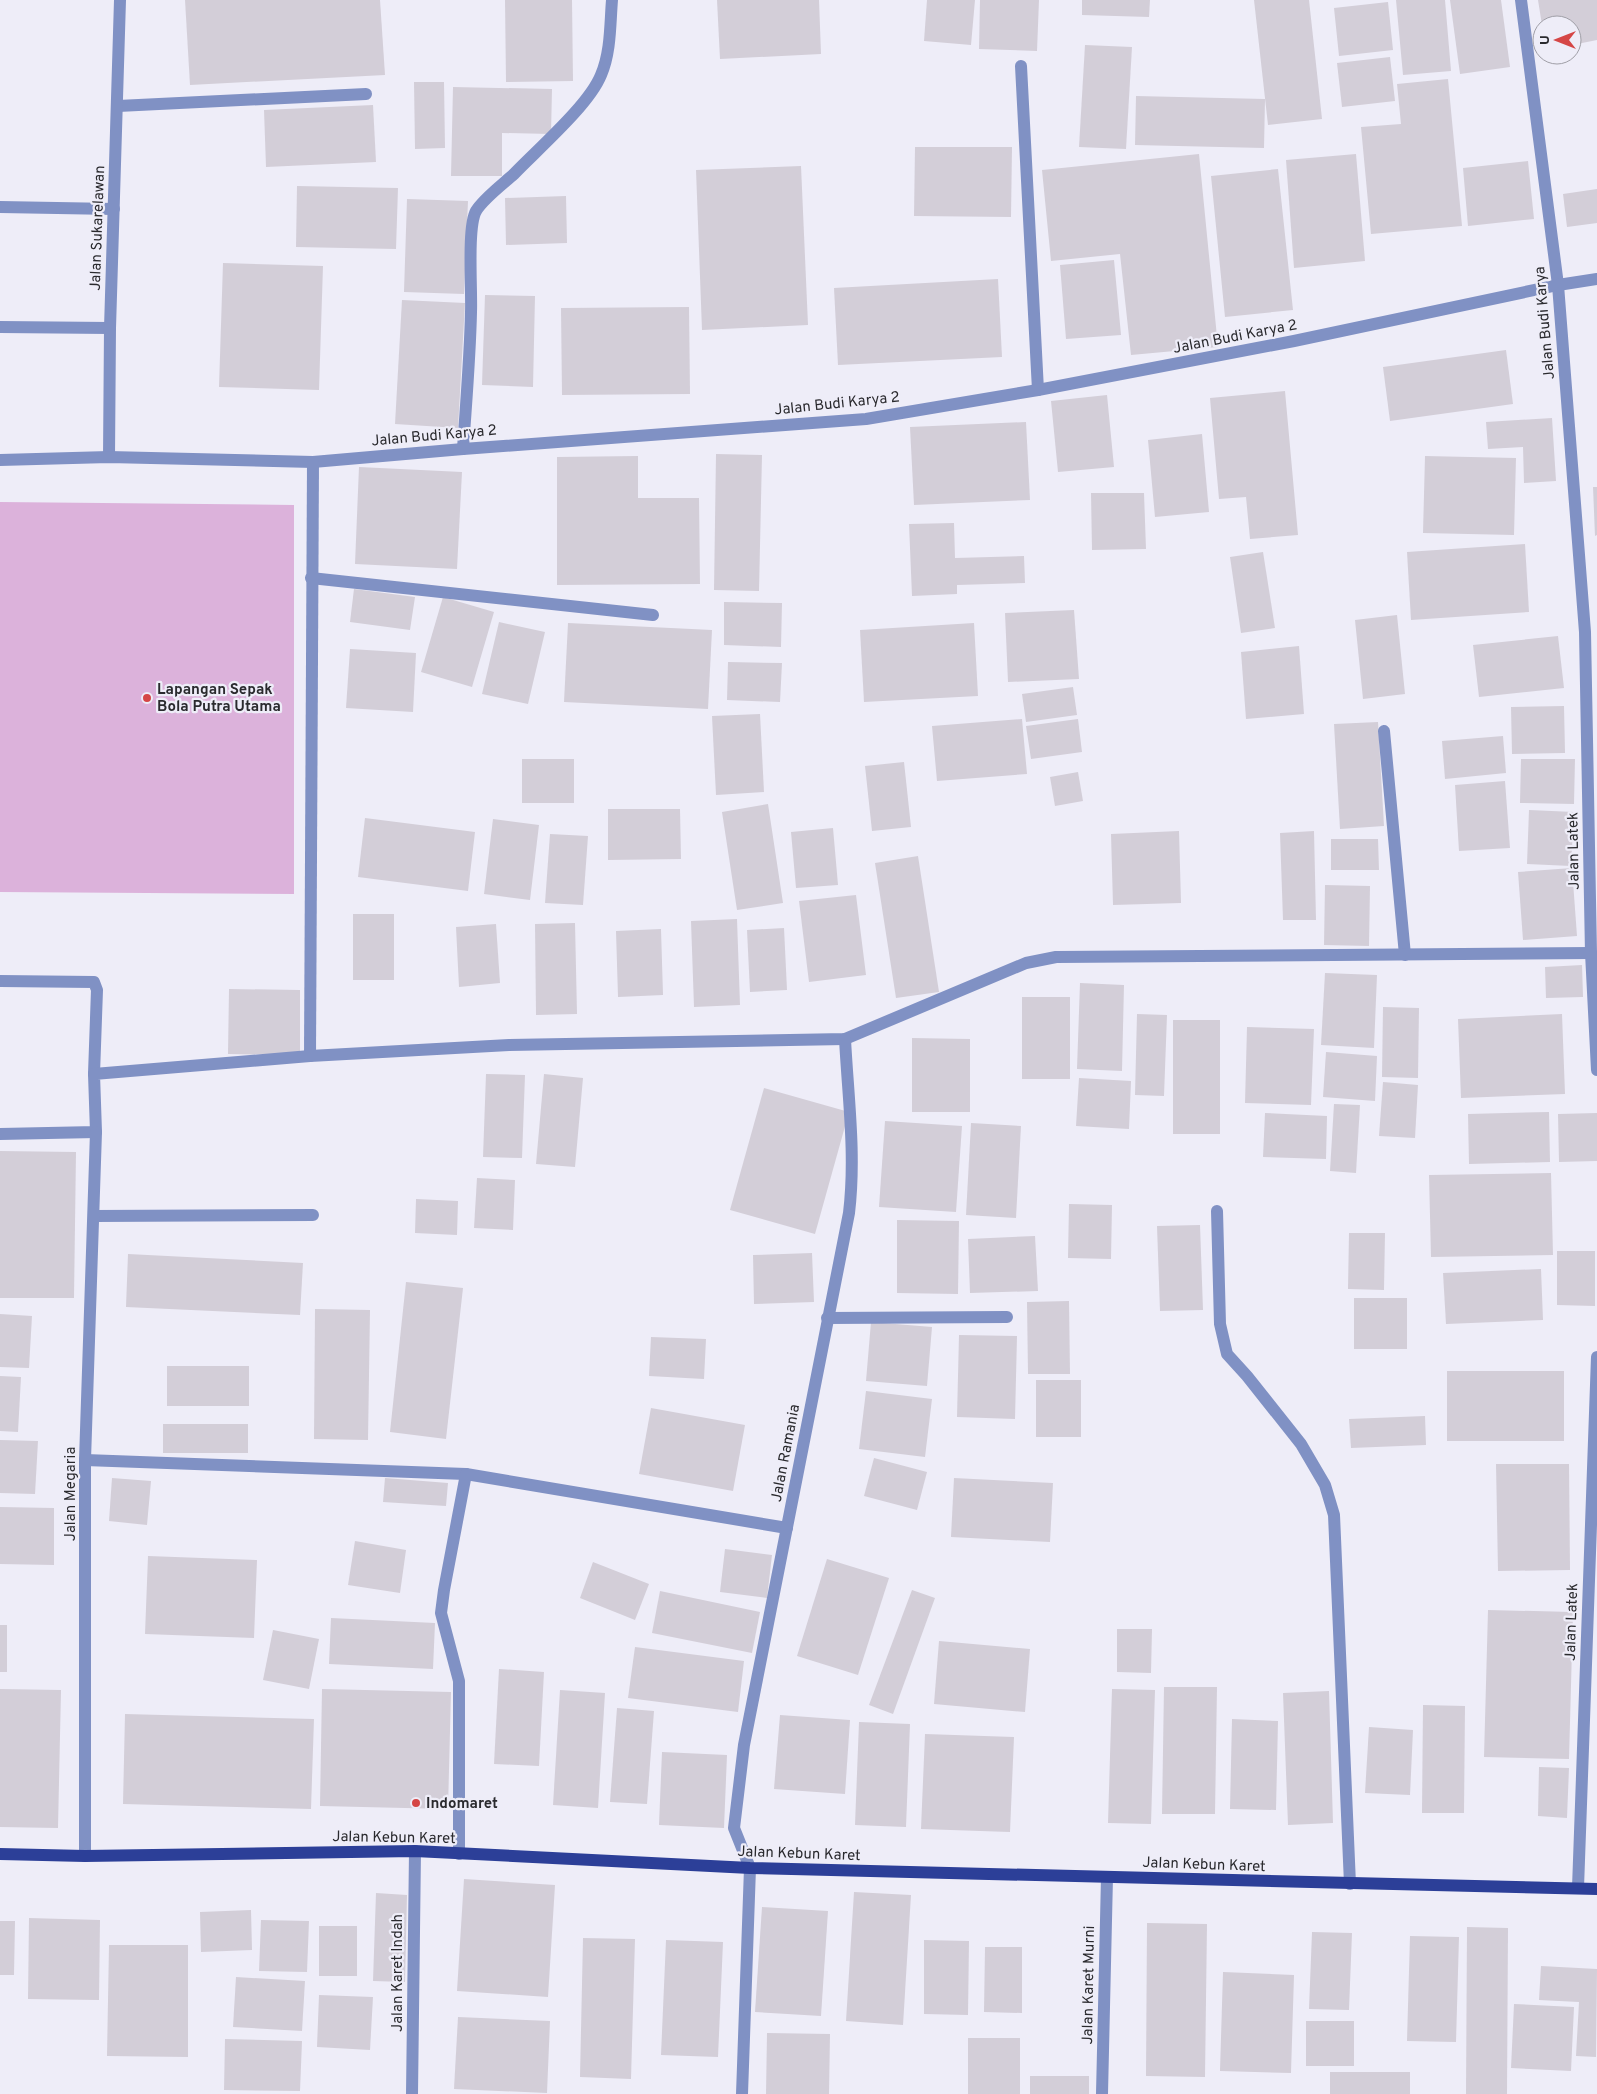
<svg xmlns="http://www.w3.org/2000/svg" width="1597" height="2094" font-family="Overpass,sans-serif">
<rect width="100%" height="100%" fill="#eeedf8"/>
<!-- green -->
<path fill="#dcb2db" d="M0,502l294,3v389l-294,-2z"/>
<!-- building -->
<g fill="#d3ced8">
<path d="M185,0h195l5,75 -195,10z"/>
<path d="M505,0h67l1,81 -67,1z"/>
<path d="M717,0h102l2,54 -101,5z"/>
<path d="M927,0h48l-4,45 -47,-4z"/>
<path d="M980,0h59l-2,51 -58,-2z"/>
<path d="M1082,0h68l-1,17 -67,-2z"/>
<path d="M1254,0h55l13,119 -54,6z"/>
<path d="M1396,0h49l6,71 -48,4z"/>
<path d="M1450,0h51l9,67 -50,7z"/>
<path d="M1538,0h59v40l-25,5v-20h-30z"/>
<path d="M1388,2l5,48 -54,6 -5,-48z"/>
<path d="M1085,45l47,2 -6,102 -47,-2z"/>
<path d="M1390,57l5,44 -53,6 -5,-44z"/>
<path d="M1448,79l14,147 -91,8 -10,-107 40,-3 -4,-40z"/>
<path d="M414,82h30l1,66 -30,1z"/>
<path d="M453,87l99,2 -1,45 -49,-1v43h-51z"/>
<path d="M1136,96l129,3 -1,49 -129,-3z"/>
<path d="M373,105l3,57 -110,5 -2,-57z"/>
<path d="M915,147h97l-1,70 -97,-1z"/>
<path d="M1199,154l19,193 -87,8 -11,-101 -69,7 -9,-91z"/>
<path d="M1356,154l9,107 -71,7 -8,-108z"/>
<path d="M1528,161l6,58 -66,7 -5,-58z"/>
<path d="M801,166l7,159 -106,5 -6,-160z"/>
<path d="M1278,169l15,141 -68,7 -14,-141z"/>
<path d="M297,186l101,2 -2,61 -100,-2z"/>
<path d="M1597,189v34l-30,4 -4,-33z"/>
<path d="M566,196l1,47 -61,2 -1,-47z"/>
<path d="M407,199l61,2 -4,93 -60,-2z"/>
<path d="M1114,260l7,75 -55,4 -6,-74z"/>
<path d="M223,263l100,3 -4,124 -100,-3z"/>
<path d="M998,279l4,78 -164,8 -4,-77z"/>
<path d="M485,295l50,1 -2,91 -51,-2z"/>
<path d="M402,300l63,3 -7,125 -63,-4z"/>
<path d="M689,307l1,87 -128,1 -1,-87z"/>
<path d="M1506,350l7,54 -123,17 -7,-54z"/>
<path d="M1285,391l13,144 -48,4 -4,-42 -27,2 -9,-101z"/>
<path d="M1107,395l7,72 -56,5 -7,-71z"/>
<path d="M1552,418l4,63 -32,2 -1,-36 -35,2 -2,-27z"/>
<path d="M1026,422l4,78 -116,5 -4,-78z"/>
<path d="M1202,434l7,78 -54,5 -7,-77z"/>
<path d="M716,454l46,1 -3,136 -45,-1z"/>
<path d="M638,456v42h61l1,86 -143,1v-128z"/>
<path d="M1425,456l91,2 -2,77 -91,-2z"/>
<path d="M359,467l103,5 -5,97 -102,-5z"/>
<path d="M1593,487h4v48l-2,1z"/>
<path d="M1091,493h53l2,56 -54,1z"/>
<path d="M954,523l1,35 69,-2 1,27 -68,2v9l-45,2 -3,-72z"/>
<path d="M1525,544l4,68 -118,8 -4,-68z"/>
<path d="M1263,552l12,76 -34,5 -11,-76z"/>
<path d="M354,589l61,8 -5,33 -60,-8z"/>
<path d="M443,597l51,15 -22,75 -51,-15z"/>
<path d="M724,602l58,1 -1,44 -57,-2z"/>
<path d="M1074,610l5,69 -71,3 -3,-69z"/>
<path d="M1397,615l8,79 -42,5 -8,-79z"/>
<path d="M499,622l46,10 -17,72 -46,-10z"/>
<path d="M568,623l144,7 -4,79 -144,-7z"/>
<path d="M974,623l4,73 -114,6 -4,-72z"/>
<path d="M1558,636l6,52 -85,9 -6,-52z"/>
<path d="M1299,646l5,68 -58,5 -5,-67z"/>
<path d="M350,649l66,4 -3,59 -67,-4z"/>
<path d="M728,662l54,1 -2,39 -53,-2z"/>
<path d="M1073,687l4,28 -51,7 -4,-28z"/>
<path d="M1564,706l1,47 -53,1 -1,-47z"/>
<path d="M760,714l4,78 -48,3 -4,-79z"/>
<path d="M1022,719l5,55 -90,7 -5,-55z"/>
<path d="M1078,719l4,33 -51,7 -5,-33z"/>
<path d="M1378,722l6,104 -44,3 -6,-105z"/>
<path d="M1503,736l3,37 -61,6 -3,-38z"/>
<rect x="522" y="759" width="52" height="44"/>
<path d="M1521,759h54l-1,45 -54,-1z"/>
<path d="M904,762l7,65 -39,4 -7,-65z"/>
<path d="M1078,772l5,29 -28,5 -5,-29z"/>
<path d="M1505,781l5,67 -51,3 -4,-66z"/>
<path d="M768,804l15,99 -46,7 -15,-98z"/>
<path d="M608,809h72l1,50 -73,1z"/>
<path d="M1529,810l45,2 -3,54 -44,-2z"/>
<path d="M365,818l110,14 -7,59 -110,-14z"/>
<path d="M493,819l46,6 -9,75 -46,-6z"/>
<path d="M833,828l5,57 -42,3 -5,-56z"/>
<path d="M1179,831l2,72 -68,2 -2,-71z"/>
<path d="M1314,831l2,89h-33l-3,-87z"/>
<path d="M550,834l38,2 -5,69 -38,-2z"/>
<path d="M1331,839h47l1,31h-48z"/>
<path d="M918,856l21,136 -43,6 -21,-135z"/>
<path d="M1572,868l5,68 -54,4 -5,-68z"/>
<path d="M1325,885l45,1 -1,60 -45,-1z"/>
<path d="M856,895l10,80 -57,7 -10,-81z"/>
<rect x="353" y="914" width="41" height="66"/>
<path d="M737,919l3,86 -46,2 -3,-86z"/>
<path d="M575,923l2,91 -41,1 -1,-91z"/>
<path d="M496,924l4,59 -41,4 -3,-60z"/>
<path d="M784,928l3,62 -37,2 -3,-62z"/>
<path d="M661,929l2,66 -45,2 -2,-66z"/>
<path d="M1582,965l1,32 -37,1 -1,-31z"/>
<path d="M1325,973l52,2 -3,73 -53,-3z"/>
<path d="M1080,983l44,2 -2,86 -45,-2z"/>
<path d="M229,989l71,1v65l-72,-1z"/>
<rect x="1022" y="997" width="48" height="82"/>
<path d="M1383,1007l36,1 -1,70 -36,-1z"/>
<path d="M1137,1014l30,1 -3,81 -29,-1z"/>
<path d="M1562,1014l3,80 -104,4 -3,-79z"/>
<rect x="1173" y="1020" width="47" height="114"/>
<path d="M1247,1027l67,2 -3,76 -66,-2z"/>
<path d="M912,1038l58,1v73h-58z"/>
<path d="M1326,1052l51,4 -2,45 -52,-4z"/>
<path d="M486,1074l39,1 -3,83 -39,-1z"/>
<path d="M544,1074l39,4 -8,89 -39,-3z"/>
<path d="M1079,1078l52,3 -2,48 -53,-3z"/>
<path d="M1383,1082l35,3 -3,53 -36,-2z"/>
<path d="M764,1088l85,24 -34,122 -85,-24z"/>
<path d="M1334,1104l26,1 -4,68 -26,-2z"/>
<path d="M1549,1112l1,50 -81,2 -1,-50z"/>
<path d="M1265,1113l62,3 -1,43 -63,-2z"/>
<path d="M1597,1113v48l-38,1 -1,-48z"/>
<path d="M885,1121l77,5 -6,86 -77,-5z"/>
<path d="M971,1123l50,3 -5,92 -50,-3z"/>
<path d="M0,1151l76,1 -2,146h-74z"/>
<path d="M1551,1173l2,82 -122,2 -2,-82z"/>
<path d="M477,1178l38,2 -2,50 -39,-2z"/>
<path d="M416,1199l42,2 -1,34 -42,-2z"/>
<path d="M1069,1204l43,1 -1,54 -43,-1z"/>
<path d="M897,1220l62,1 -1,73 -61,-1z"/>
<path d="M1200,1225l3,85 -43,1 -3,-85z"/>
<path d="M1349,1233h36l-1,57 -36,-1z"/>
<path d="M1035,1236l3,55 -68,2 -2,-54z"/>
<path d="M1557,1251h38v55l-38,-1z"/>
<path d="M812,1253l2,49 -60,2 -1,-49z"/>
<path d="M128,1254l175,9 -3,52 -174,-8z"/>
<path d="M1541,1269l2,51 -97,4 -3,-51z"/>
<path d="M406,1282l57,6 -17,151 -56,-7z"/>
<rect x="1354" y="1298" width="53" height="51"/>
<path d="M1069,1301l1,73h-42l-1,-72z"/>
<path d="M315,1309l55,1 -2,130 -54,-1z"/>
<path d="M0,1314l32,2 -3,52 -29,-1z"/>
<path d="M871,1322l61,5 -5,59 -61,-5z"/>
<path d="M959,1335l58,1 -2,83 -58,-2z"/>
<path d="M651,1337l55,2 -2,40 -55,-3z"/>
<rect x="167" y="1366" width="82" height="40"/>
<rect x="1447" y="1371" width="117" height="70"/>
<path d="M0,1376l21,1 -3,55 -18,-1z"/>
<rect x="1036" y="1380" width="45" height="57"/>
<path d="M866,1391l66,8 -7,58 -66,-8z"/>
<path d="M651,1408l94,17 -12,66 -94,-17z"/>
<path d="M1425,1416l1,29 -75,3 -2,-29z"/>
<rect x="163" y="1424" width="85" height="29"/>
<path d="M0,1440l38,1 -3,53 -35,-1z"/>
<path d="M874,1458l53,14 -10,38 -53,-14z"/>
<path d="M1496,1464h73l1,106 -72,1z"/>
<path d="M112,1478l39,3 -4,44 -38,-4z"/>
<path d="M385,1478l63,5 -2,23 -63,-4z"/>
<path d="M954,1478l99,5 -3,59 -99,-5z"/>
<path d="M0,1507l54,1v57l-54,-1z"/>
<path d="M355,1541l51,9 -6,43 -52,-8z"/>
<path d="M725,1549l47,6 -5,43 -47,-6z"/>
<path d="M148,1556l109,4 -3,78 -109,-4z"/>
<path d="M827,1559l62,19 -31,97 -61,-19z"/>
<path d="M593,1562l56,22 -14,36 -55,-22z"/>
<path d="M912,1590l23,8 -42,116 -24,-9z"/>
<path d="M660,1591l100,21 -8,41 -100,-20z"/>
<path d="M1488,1610l85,2 -4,147 -85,-2z"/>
<path d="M331,1618l104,5 -2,46 -104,-5z"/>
<rect x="0" y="1625" width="7" height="47"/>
<path d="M1117,1629h35l-1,44 -34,-1z"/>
<path d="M273,1630l46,9 -10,50 -46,-9z"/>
<path d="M939,1641l91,8 -5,63 -91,-8z"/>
<path d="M635,1647l109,14 -6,51 -110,-14z"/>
<path d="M499,1669l45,3 -5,94 -45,-2z"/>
<path d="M1164,1687h53l-2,127h-53z"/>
<path d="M0,1689l61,1 -3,138 -58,-1z"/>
<path d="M322,1689l129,3 -3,117 -128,-3z"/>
<path d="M1112,1689l43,1 -4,134 -43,-1z"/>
<path d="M560,1690l45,3 -7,115 -45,-3z"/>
<path d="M1329,1691l4,132 -45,2 -5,-132z"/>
<path d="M1423,1705l42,1 -1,107h-42z"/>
<path d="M617,1708l37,3 -7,93 -37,-2z"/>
<path d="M125,1714l189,5 -3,90 -188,-5z"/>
<path d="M780,1715l70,5 -5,74 -71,-5z"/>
<path d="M1232,1719l46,2 -2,89 -46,-1z"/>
<path d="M859,1722l51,2 -4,103 -51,-2z"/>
<path d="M1369,1727l44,3 -3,65 -45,-2z"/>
<path d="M925,1734l89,3 -4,95 -89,-3z"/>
<path d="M662,1752l65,3 -3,73 -65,-3z"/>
<path d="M1539,1767l30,1 -2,50 -29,-2z"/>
<path d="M464,1879l91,6 -7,112 -91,-6z"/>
<path d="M854,1892l57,3 -8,130 -57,-4z"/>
<path d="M376,1893l31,2 -2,87 -32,-1z"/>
<path d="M762,1907l66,4 -7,105 -66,-4z"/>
<path d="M251,1910l1,40 -51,2 -1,-40z"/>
<path d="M29,1918l71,2 -1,80 -71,-1z"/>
<path d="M261,1920l48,1 -2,51 -48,-1z"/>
<path d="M0,1921h15l-1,54h-14z"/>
<path d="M1147,1923l60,1 -2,153 -59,-1z"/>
<rect x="319" y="1926" width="38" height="50"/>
<path d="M1467,1927l41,1 -1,166h-41z"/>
<path d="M1312,1932l40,1 -3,77 -40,-1z"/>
<path d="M1410,1936l49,1 -3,105 -49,-1z"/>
<path d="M583,1938l52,1 -4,140 -51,-2z"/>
<path d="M666,1940l57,2 -5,115 -57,-2z"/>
<path d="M924,1940l45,1 -1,74 -44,-1z"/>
<path d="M109,1945h79v112l-81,-1z"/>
<path d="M985,1947h37v66l-38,-1z"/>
<path d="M1541,1966l56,3 -1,88 -20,-1 3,-54 -40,-2z"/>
<path d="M1223,1972l71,3 -3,98 -71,-2z"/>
<path d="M236,1977l69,4 -3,50 -69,-4z"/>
<path d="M319,1995l54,2 -3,53 -53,-3z"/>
<path d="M1514,2004l60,3 -3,64 -60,-3z"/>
<path d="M458,2017l92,4 -3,72 -93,-4z"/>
<rect x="1306" y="2021" width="48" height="45"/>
<path d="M767,2033l63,1 -1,60h-63z"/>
<rect x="968" y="2038" width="52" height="56"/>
<path d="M225,2039l77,2 -2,50 -76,-1z"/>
<rect x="1330" y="2072" width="80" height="22"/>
<rect x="1030" y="2076" width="59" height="18"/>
</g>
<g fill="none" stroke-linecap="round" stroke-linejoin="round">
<!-- minor -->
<g stroke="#8091c4" stroke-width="12">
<path d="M1521,0l37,285 27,347 6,321 6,117"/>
<path d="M1021,66l17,324"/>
<path d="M118,106l248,-12"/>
<path d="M0,207l114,2"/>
<path d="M0,327l110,1"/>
<path d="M463,449c3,-46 7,-91 8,-137 1,-21 -4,-85 5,-101 7,-12 27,-27 38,-37 24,-25 75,-69 87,-99 10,-23 9,-51 11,-75"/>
<path d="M109,457l1,-129 10,-328"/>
<path d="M0,460l109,-3 204,5 150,-13 403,-30 172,-29 256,-49 264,-56 39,-6"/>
<path d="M311,578l342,37"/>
<path d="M1384,731l21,224"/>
<path d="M0,981l94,1 3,8 -3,84"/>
<path d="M310,1056l3,-594"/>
<path d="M0,1134l96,-2 -2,-58 216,-18 199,-11 336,-6 181,-76 30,-6 535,-4"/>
<path d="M1217,1211l3,113 7,30 20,22 54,68 24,41 9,30 16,369"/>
<path d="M94,1216l219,-1"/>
<path d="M827,1318l180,-1"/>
<path d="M85,1460l381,14"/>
<path d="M459,1854v-173l-18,-68 3,-23 22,-116 321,54"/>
<path d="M85,1856v-396l11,-328"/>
<path d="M1578,1888l19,-531"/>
<path d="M412,2094l3,-243"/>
<path d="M742,2094l8,-226 -16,-40 10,-83 105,-532c7,-58 -1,-116 -4,-174"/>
<path d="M1102,2094l5,-217"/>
</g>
<!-- major -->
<path stroke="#2c3f98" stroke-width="12" d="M0,1854l85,2 330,-5 335,17 847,21"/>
</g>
<!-- markers -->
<g fill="#d54646" stroke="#eeedf8" stroke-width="2">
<circle cx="147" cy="698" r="5"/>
<circle cx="416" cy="1803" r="5"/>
</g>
<g text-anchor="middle" stroke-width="4.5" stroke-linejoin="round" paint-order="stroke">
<!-- street labels -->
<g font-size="15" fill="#2a2a2e" stroke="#eeedf8">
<text transform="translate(97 228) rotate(-88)" y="5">Jalan Sukarelawan</text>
<text transform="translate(1544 323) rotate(-95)" y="5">Jalan Budi Karya</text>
<text transform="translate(1235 336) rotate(-11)" y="5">Jalan Budi Karya 2</text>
<text transform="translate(837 403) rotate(-6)" y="5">Jalan Budi Karya 2</text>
<text transform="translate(434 435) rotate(-5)" y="5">Jalan Budi Karya 2</text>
<text transform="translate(1573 851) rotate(-91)" y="5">Jalan Latek</text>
<text transform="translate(785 1453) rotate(-79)" y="5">Jalan Ramania</text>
<text transform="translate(70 1494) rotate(-90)" y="5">Jalan Megaria</text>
<text transform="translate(1571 1622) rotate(-88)" y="5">Jalan Latek</text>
<text transform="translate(394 1837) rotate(1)" y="5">Jalan Kebun Karet</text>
<text transform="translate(799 1853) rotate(2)" y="5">Jalan Kebun Karet</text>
<text transform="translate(1204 1864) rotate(2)" y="5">Jalan Kebun Karet</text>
<text transform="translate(397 1973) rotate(-90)" y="5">Jalan Karet Indah</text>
<text transform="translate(1088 1985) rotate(-89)" y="5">Jalan Karet Murni</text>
</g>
<!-- poi labels -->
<g font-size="15" font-weight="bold" fill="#2a2a2e" stroke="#eeedf8" text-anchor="start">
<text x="157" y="694">Lapangan Sepak<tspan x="157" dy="17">Bola Putra Utama</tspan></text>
<text x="426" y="1808">Indomaret</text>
</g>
</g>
<!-- north arrow -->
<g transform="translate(1557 40) rotate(270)"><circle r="24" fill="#eeedf8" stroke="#a09fa7"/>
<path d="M0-4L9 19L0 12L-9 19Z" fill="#d54646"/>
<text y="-8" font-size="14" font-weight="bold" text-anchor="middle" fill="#2a2a2e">U</text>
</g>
</svg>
